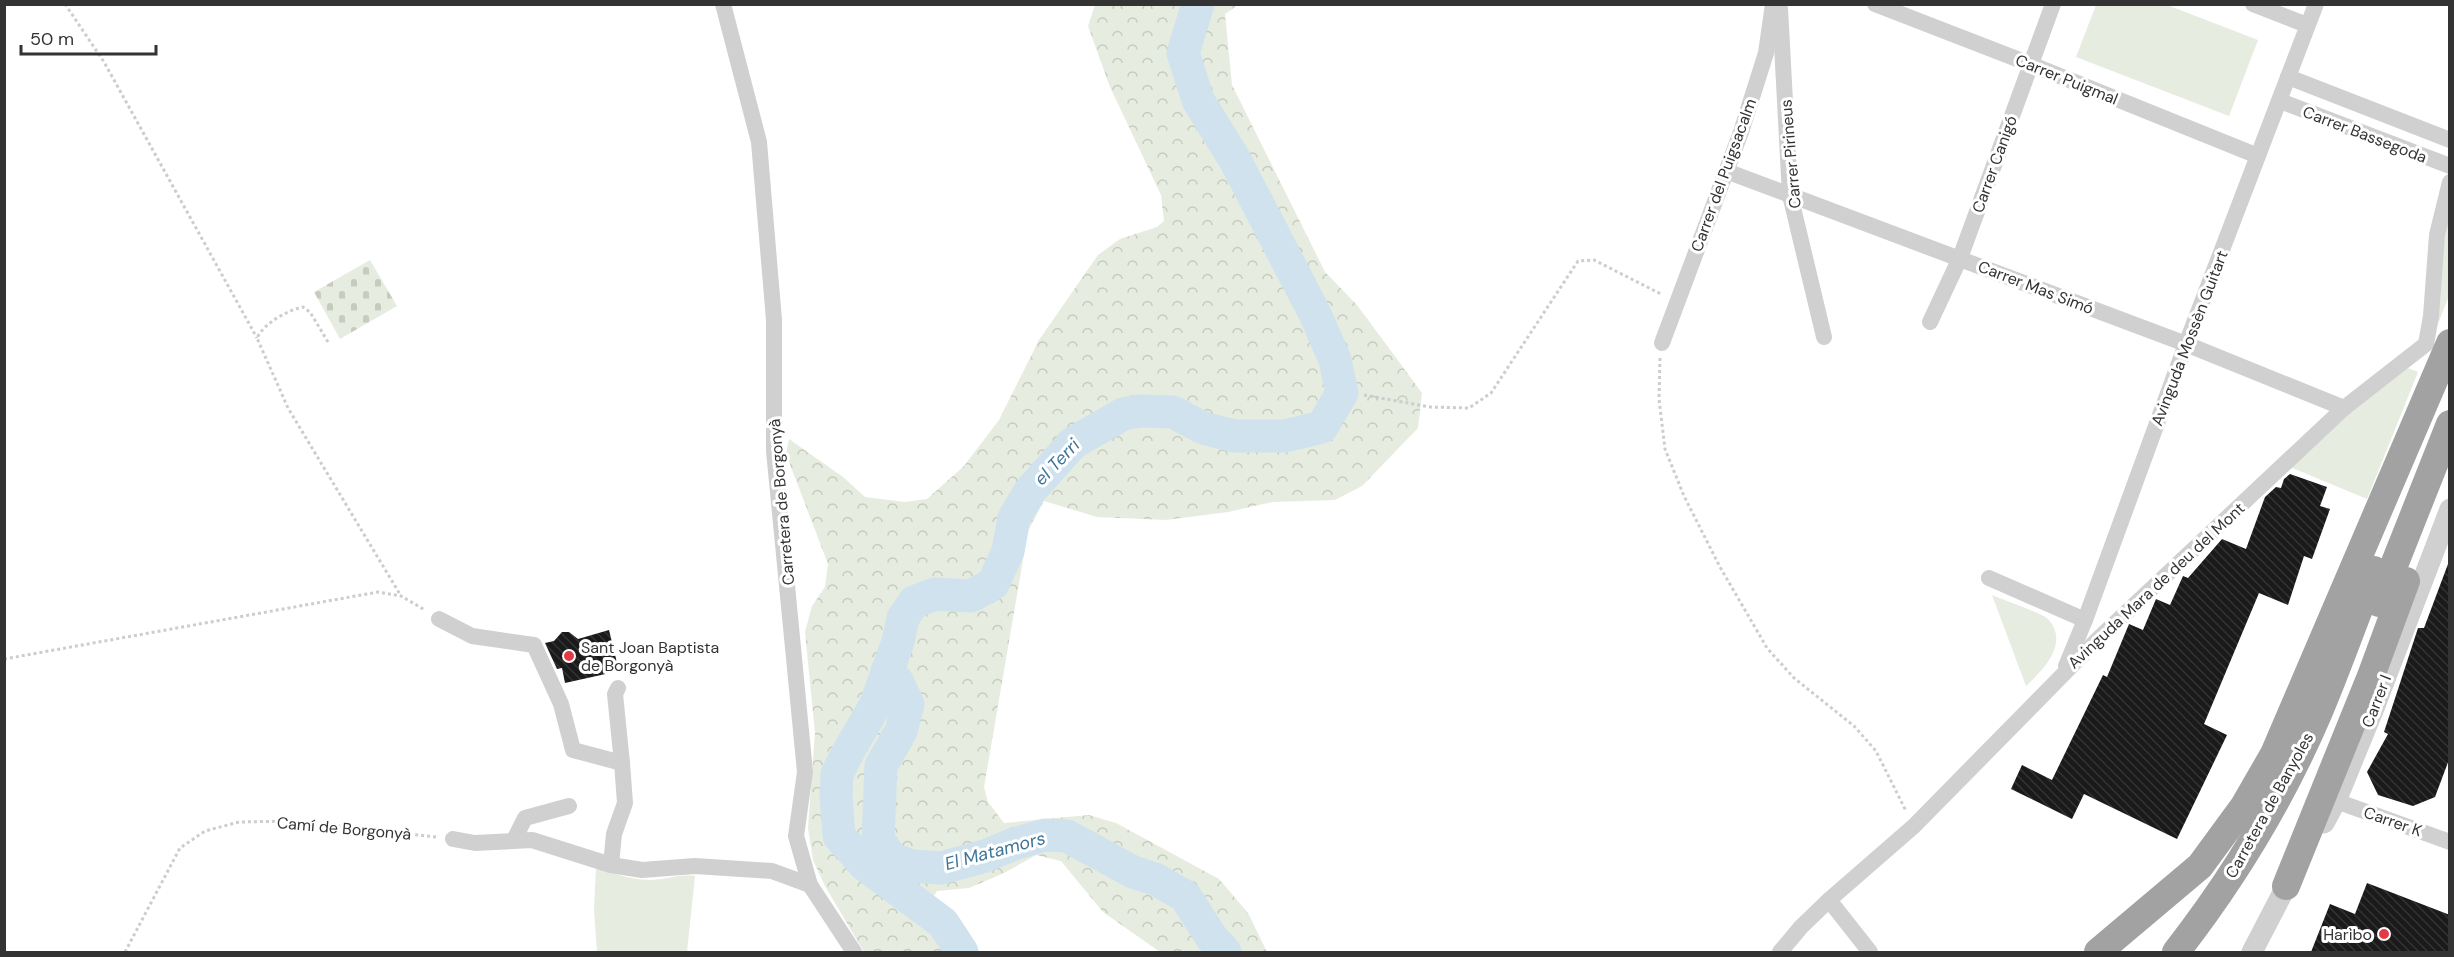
<svg xmlns="http://www.w3.org/2000/svg" width="2454" height="957" font-family="'DM Sans',sans-serif">
<defs>
<pattern id="forest-crowns" width="20" height="18" patternUnits="userSpaceOnUse" patternTransform="scale(1.5)"><rect width="20" height="18" fill="#e6ecdf"/><path d="M2 6a3 3 0 1 1 6 0M12 15a3 3 0 1 1 6 0" fill="none" stroke="#c6cbc0"/></pattern>
<pattern id="cemetery-stones" width="16" height="16" patternUnits="userSpaceOnUse" patternTransform="scale(1.5)"><rect width="16" height="16" fill="#e6ecdf"/><path d="M2 7V4a2 2 0 0 1 4 0v3zM10 15v-3a2 2 0 0 1 4 0v3z" fill="#c6cbc0"/></pattern>
<pattern id="building-back-hatch" width="6" height="6" patternUnits="userSpaceOnUse" patternTransform="scale(1.5)"><rect width="6" height="6" fill="#1a1a1a"/><path d="M-1 5l2 2M0 0l6 6M5-1l2 2" fill="none" stroke="#333"/></pattern>
</defs>
<rect width="100%" height="100%" fill="#fff"/>
<!-- forest -->
<path fill="url(#forest-crowns)" d="M1095,5h143l-13,9 7,71 93,187 32,33 65,88 -4,35 -56,58 -27,14 -63,2 -44,10 -62,8 -69,-3 -53,-16 -16,30 -44,256 4,15 16,21 85,-8 27,8 103,56 29,34 19,39h-107l-57,-40 -42,-51 -25,-6 -32,18 -35,15 -32,3 -7,11 32,50h-98l-39,-66 -12,-26 -5,-32 7,-95 -10,-101 7,-26 13,-19 3,-23 -42,-110 3,-15 54,38 22,20 40,5 22,-3 37,-33 35,-46 40,-80 59,-85 22,-16 37,-12 7,-6 -3,-26 -51,-108 -22,-61z"/>
<!-- cemetery -->
<path fill="url(#cemetery-stones)" d="M370,260l27,46 -57,33 -26,-47z"/>
<!-- park -->
<g fill="#e6ecdf">
<path d="M2096,5h71l91,35 -29,76 -153,-59z"/>
<path d="M2449,214v82l-12,30 4,-65z"/>
<path d="M2408,368l10,4 -51,127 -77,-32 58,-54z"/>
<path d="M1992,595c11,5 50,18 56,24 22,24 -5,51 -22,67z"/>
<path d="M596,867c19,7 36,13 56,13 15,-1 28,-6 43,-4l-8,76h-90l-3,-42z"/>
</g>
<g fill="none" stroke-linecap="round" stroke-linejoin="round">
<!-- river -->
<g stroke="#cfe2ee" stroke-width="33">
<path d="M887,671l10,10 11,23 -7,27 -20,35 -3,73 14,20 20,7 29,2 44,-12 29,-12 31,-9 22,1 66,36 22,7 30,17 27,42 13,14"/>
<path d="M962,952l-19,-29 -78,-58 -26,-29 -3,-41 1,-21 11,-22 28,-48 22,-62 5,-24 11,-16 21,-8 36,2 22,-12 15,-33 6,-33 16,-27 43,-48 50,-29 17,-3 33,1 30,16 31,8h51l37,-9 20,-34 -7,-33 -20,-46 -80,-154 -37,-60 -15,-47 15,-49"/>
</g>
</g>
<!-- building -->
<g fill="url(#building-back-hatch)">
<path d="M2290,474l37,13 -7,19 10,3 -18,50 -8,-3 -16,49 -29,-12 -55,131 23,11 -50,104 -93,-45 -12,25 -61,-30 11,-24 30,15 51,-105 4,2 22,-53 14,6 13,-31 14,6 13,-29 5,2 34,-39 24,10 19,-52 11,-10 5,1 3,-9z"/>
<path d="M2448,564h2v193l-15,40 -22,9 -35,-11 -11,-23 21,-38 -4,-2 34,-104h6z"/>
<path d="M609,630l10,41 -54,12 -3,-15 -5,1 -12,-26 9,-2 8,-9h7l9,7z"/>
<path d="M2367,883l83,32v37h-139l19,-48 25,10z"/>
</g>
<g fill="none" stroke-linecap="round" stroke-linejoin="round">
<!-- path -->
<g stroke="#cdcdcd" stroke-width="3" stroke-dasharray="3 3" stroke-linecap="butt">
<path d="M65,4l39,58 153,276"/>
<path d="M328,342l-18,-30 -7,-5c-15,3 -39,16 -46,31l31,70 113,188"/>
<path d="M1660,358l-1,41 6,50 19,47 36,71 47,81 27,30 60,48 22,25 30,60"/>
<path d="M1364,395l66,12 39,1 22,-15 87,-132 16,-1 67,34"/>
<path d="M4,659l374,-67 23,4 24,14"/>
<path d="M125,952l55,-104 25,-17 34,-9 53,-1 144,16"/>
</g>
<!-- minor -->
<g stroke="#d0d0d0" stroke-width="16">
<path d="M723,4l36,138 15,178v131l31,321 -9,64 14,49 44,67"/>
<path d="M1875,4l155,60 228,92"/>
<path d="M2253,4l54,21"/>
<path d="M1780,8l10,187 34,142"/>
<path d="M2288,77l162,63"/>
<path d="M2280,101l170,65"/>
<path d="M1726,171l460,173 158,64"/>
<path d="M1930,322l30,-64 93,-254"/>
<path d="M1662,343l79,-211 25,-79 7,-49"/>
<path d="M1989,578l96,42"/>
<path d="M439,619l33,17 62,9 27,59 12,46 49,13 3,40 -11,31 -3,31"/>
<path d="M2066,666l19,-46 101,-276 130,-340"/>
<path d="M618,688l-3,6 7,69"/>
<path d="M2336,801l114,41"/>
<path d="M453,839l22,4 57,-3 79,25 31,5 53,-4 77,5 38,14"/>
<path d="M514,840l11,-22 44,-12"/>
<path d="M1829,900l41,52"/>
<path d="M1780,952l21,-25 28,-27 85,-74 184,-187 246,-231 82,-64 5,-28 6,-81 13,-53"/>
</g>
<!-- tertiary -->
<g stroke="#d0d0d0" stroke-width="21">
<path d="M2324,823l12,-22 38,-93 76,-199"/>
<path d="M2252,952l40,-77"/>
</g>
<!-- trunk -->
<g stroke="#a2a2a2" stroke-width="28">
<path d="M2379,603l71,-179"/>
<path d="M2286,886l85,-210 35,-95"/>
<path d="M2098,952l102,-86 44,-60 30,-52 176,-411"/>
<path d="M2176,952c57,-73 105,-152 142,-238 20,-47 37,-96 56,-144"/>
</g>
</g>
<!-- markers -->
<g fill="#e63946" stroke="#fff" stroke-width="2">
<circle cx="569" cy="656" r="6"/>
<circle cx="2384" cy="934" r="6"/>
</g>
<g text-anchor="middle" stroke-width="6" stroke-linejoin="round" paint-order="stroke">
<!-- street labels -->
<g font-size="16" fill="#333" stroke="#fff">
<text transform="translate(2067 79) rotate(22)" y="6">Carrer Puigmal</text>
<text transform="translate(2365 134) rotate(21)" y="6">Carrer Bassegoda</text>
<text transform="translate(1790 154) rotate(-95)" y="6">Carrer Pirineus</text>
<text transform="translate(1994 164) rotate(-70)" y="6">Carrer Canigó</text>
<text transform="translate(1723 175) rotate(-70)" y="6">Carrer del Puigsacalm</text>
<text transform="translate(2036 287) rotate(21)" y="6">Carrer Mas Simó</text>
<text transform="translate(2189 338) rotate(-69)" y="6">Avinguda Mossèn Guitart</text>
<text transform="translate(781 502) rotate(-95)" y="6">Carretera de Borgonyà</text>
<text transform="translate(2156 585) rotate(-43)" y="6">Avinguda Mara de deu del Mont</text>
<text transform="translate(2376 701) rotate(-69)" y="6">Carrer I</text>
<text transform="translate(2269 805) rotate(-61)" y="6">Carretera de Banyoles</text>
<text transform="translate(2393 821) rotate(19)" y="6">Carrer K</text>
<text transform="translate(344 828) rotate(5)" y="6">Camí de Borgonyà</text>
</g>
<!-- poi labels -->
<g font-size="16" fill="#333" stroke="#fff" text-anchor="start">
<text x="581" y="653">Sant Joan Baptista<tspan x="581" dy="18">de Borgonyà</tspan></text>
<text x="2372" y="940" text-anchor="end">Haribo</text>
</g>
<!-- water labels -->
<g font-size="18" font-style="italic" fill="#3f7597" stroke="#fff">
<text transform="translate(1057 462) rotate(-46)" y="6">el Terri</text>
<text transform="translate(995 851) rotate(-15)" y="6">El Matamors</text>
</g>
</g>
<!-- border -->
<rect width="2454" height="957" fill="none" stroke="#333333" stroke-width="12"/>
<!-- scale -->
<path d="M21 45v9h135v-9" fill="none" stroke="#333333" stroke-width="3"/>
<text x="30" y="45" font-size="18" fill="#333333" stroke="#ffffff" stroke-width="4.5" paint-order="stroke">50 m</text>
</svg>
